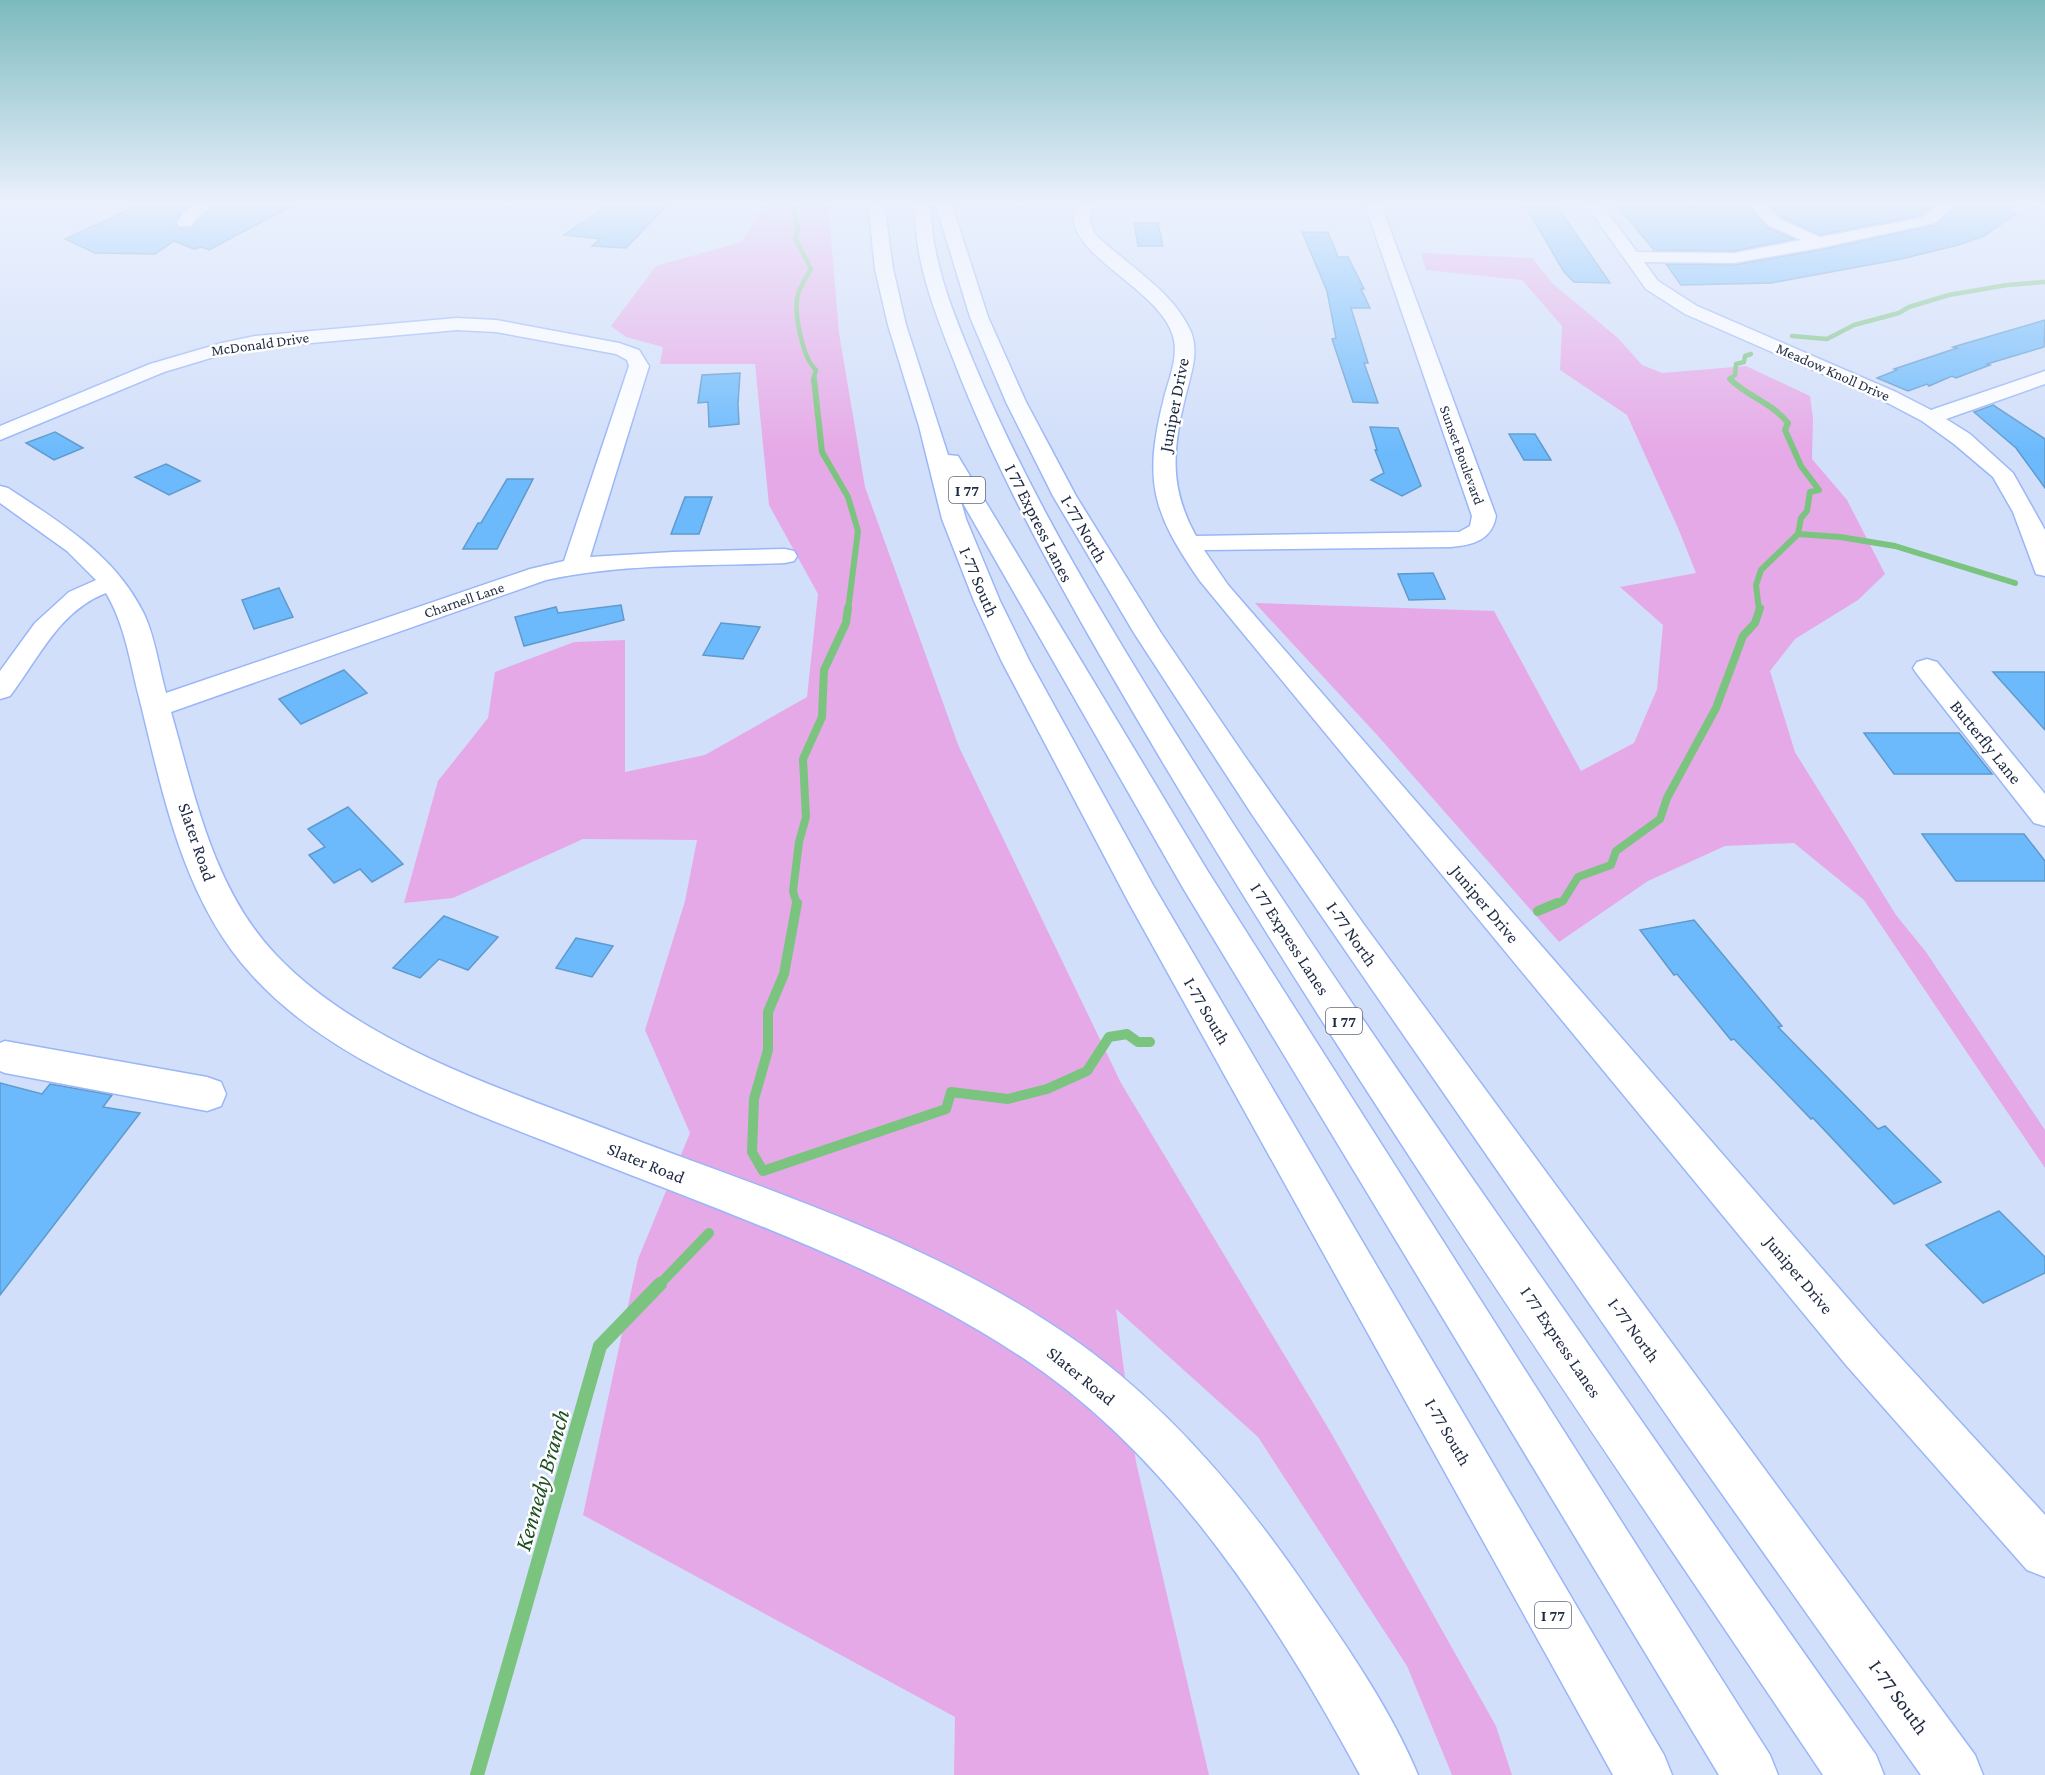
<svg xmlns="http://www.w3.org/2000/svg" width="2045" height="1775" font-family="'Crimson Pro',serif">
<rect width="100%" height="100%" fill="#d2dffa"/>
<!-- green -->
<g fill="#e6a9e7">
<path d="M765,202h63l11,131 26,154 94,260 162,336 209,348 166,295 16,49h-60l-45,-109 -149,-229 -142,-128 20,153 73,313h-255l1,-58 -372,-202 55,-256 52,-126 -45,-103 40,-129 12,-61 -114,-1 -130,59 -49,5 34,-122 50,-63 7,-46 79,-30 51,-2v132l80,-17 102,-58 11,-103 -49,-89 -14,-141h-95l3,-17 -37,-10 -15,-11 45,-60 86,-24z"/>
<path d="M1421,253l111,5 20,25 66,55 24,27 20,8 84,-7 64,30 3,22 -1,41 35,41 38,74 -27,26 -63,39 -25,32 25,81 101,163 30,37 119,178v38l-181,-268 -70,-57 -69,3 -77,35 -89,61 -181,-206 -123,-133 239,8 87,160 53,-28 23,-54 6,-64 -43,-38 76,-14 -18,-45 -51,-113 -67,-45 2,-44 -40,-46 -96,-10z"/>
</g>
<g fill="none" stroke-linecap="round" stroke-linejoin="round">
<!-- stream-far4 -->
<g stroke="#7bc47f" stroke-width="4.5">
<path d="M793,202l5,28 -3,8 16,31c-5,8 -10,16 -13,25 -5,18 5,65 18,76l-3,11"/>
<path d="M1792,336l35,3 27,-14 45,-12 10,-6 40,-12 58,-10 38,-3"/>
<path d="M1732,381l-2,-2 5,-4 1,-11 8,-2 1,-6 6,-2"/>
</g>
<!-- stream-far3 -->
<g stroke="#7bc47f" stroke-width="6">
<path d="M814,379l8,73 26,45 10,34 -10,79"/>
<path d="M1730,379c18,18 41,23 58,44l-3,7 16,36 18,24 -9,2 -3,19 -6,7 -3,16 -37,36 -5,15 3,25"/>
<path d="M1798,534l42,3 55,9 120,37"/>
</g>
<!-- stream-far2 -->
<g stroke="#7bc47f" stroke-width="8">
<path d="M797,905l-4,-14 6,-49 7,-25 -3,-58 19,-42 2,-47 22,-47 2,-15"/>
<path d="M1554,905l9,-4 15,-24 33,-12 5,-14 44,-32 7,-21 49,-90 27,-72 12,-13 5,-15"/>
</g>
<!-- stream-far1 -->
<g stroke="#7bc47f" stroke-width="10">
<path d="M797,903l-13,71 -16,38v38l-14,49 -2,53 11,19 183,-62 5,-17 57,7 39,-10 40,-18 22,-34 18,-3 11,8h12"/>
<path d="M1538,911l19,-8"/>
<path d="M659,1285l50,-52"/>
</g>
<!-- stream -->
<path stroke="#7bc47f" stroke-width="14" d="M477,1775l123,-429 60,-62"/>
</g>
<!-- building -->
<g fill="#6cbafc" stroke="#5e9acd" stroke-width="1.5">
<path d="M146,202h49l-12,8 -8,12 4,6 14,-1 6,-8 23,-17 66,6 -79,42 -8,-3 -7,2 -20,-8 -19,13 -60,-1 -30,-14z"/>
<path d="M613,202h57l-44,46 -34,-2 8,-7 -36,-4z"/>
<path d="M1523,202h31l56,81 -36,-1 -10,-10z"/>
<path d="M1695,202h50l21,25 28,12 -60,12 -80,-1 -39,-47 82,3z"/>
<path d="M1767,202h169l-14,13 -102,20 -39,-18z"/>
<path d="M1960,202h57l-10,9 10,2 -33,23 -26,9 -57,14 -130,24 -90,2 -15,-21 68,1 86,-15 115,-25z"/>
<path d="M1134,223h24l5,23h-25z"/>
<path d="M1302,232h26l10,25h10l16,32h-3l9,19h-19l17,55h-4l14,40 -25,-1 -21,-63 4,-1 -9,-47z"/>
<path d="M2045,320l-1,27 -57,17 3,1 -34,13 -4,-2 -23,10 -2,-2 -19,7 -31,-13 20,-8 -3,-1 63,-21 -4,-1z"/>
<path d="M740,373l-2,31 1,20 -30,3 -1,-25 -10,1 4,-28z"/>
<path d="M1993,405l52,34v49l-29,-40 -42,-36z"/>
<path d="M1370,427l28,1 23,58 -19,10 -31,-16 13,-7 -9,-23h2z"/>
<path d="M55,432l28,16 -29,12 -28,-17z"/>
<path d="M1509,434h26l16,26h-27z"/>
<path d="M166,464l34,17 -31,14 -34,-18z"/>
<path d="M507,479h26l-36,70h-34l15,-26h3z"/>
<path d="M685,497h27l-13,37h-28z"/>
<path d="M1433,573l12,26 -36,1 -11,-26z"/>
<path d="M279,588l14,29 -39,12 -12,-29z"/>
<path d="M621,605l3,15 -100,26 -9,-29 41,-10 2,6z"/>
<path d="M721,623l39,4 -17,32 -40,-4z"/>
<path d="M344,670l23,23 -66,31 -22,-25z"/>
<path d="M1993,672h52v58z"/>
<path d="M1864,733h95l33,41h-98z"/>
<path d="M348,807l55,57 -31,18 -12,-13 -26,14 -25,-28 16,-8 -17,-18z"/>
<path d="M1922,834h102l21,27v20h-89z"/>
<path d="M444,916l54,21 -30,33 -29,-11 -19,19 -27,-10z"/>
<path d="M1694,920l88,106 -4,1 100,102 7,-3 56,56 -47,22 -81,-86 -2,1 -77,-80 -3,1 -54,-66 -3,1 -34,-45z"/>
<path d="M576,938l37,8 -21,31 -36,-9z"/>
<path d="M0,1083l42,11 8,-10 62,11 -9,12 37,6 -140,182z"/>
<path d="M1999,1211l46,46v16l-62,30 -57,-58z"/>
</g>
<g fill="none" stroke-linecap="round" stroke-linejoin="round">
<defs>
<g id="minor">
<path d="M200,202h20l-23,15 -6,9h-12l-2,-3 8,-12z"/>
<path d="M1077,202h16l-3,19 5,13c31,31 78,56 96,98 8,20 0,42 -5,62 -13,53 -18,92 10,142l263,-4 11,-6 2,-10 -108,-314h16l116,314c-4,24 -23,29 -45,31l-247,3 24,35 650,748 167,182v62l-18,-7 -181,-205 -646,-784c-48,-69 -57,-100 -36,-183 5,-20 15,-41 9,-62 -12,-44 -97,-78 -99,-116 0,-5 2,-12 3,-18z"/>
<path d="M1584,202h16l37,50 97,1 67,-13 -33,-15 -21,-23h17l16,17 40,18 89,-17 14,-3 17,-15h18l-23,21 -115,25 -86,15 -90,-1 14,19 39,25 199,86 35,18 114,-39v13l-99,35 24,15 43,39 32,57v46l-9,-2 -23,-62 -20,-35 -39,-33 -32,-23 -40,-21 -197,-86 -39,-25z"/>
<path d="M457,318l39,2 123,23 20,7 10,16 -59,191 83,-5 112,-3 9,2 3,5 -3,5 -9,2c-79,3 -162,0 -239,17l-375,132c24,84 42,177 105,243 85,89 221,132 333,175 155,59 319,110 457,204 97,66 176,159 242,256 40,58 83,120 110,185h-58c-81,-150 -185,-313 -328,-411 -137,-93 -295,-147 -447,-207 -112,-45 -252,-91 -334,-183 -69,-76 -88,-181 -112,-277 -9,-35 -14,-72 -33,-104 -46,17 -68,66 -96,103l-10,3v-28l35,-48 34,-31 27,-12 -29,-29 -67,-48v-17l8,2c53,35 108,68 136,126 11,23 15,54 22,79l364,-124 34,-8 65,-195 -2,-6 -11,-6 -120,-22 -39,-2 -202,18 -31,6 -60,18 -164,68v-14l150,-62 72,-21 33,-7z"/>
<path d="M1927,659l10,3 108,132v32l-11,-3 -117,-149 -4,-6 4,-6z"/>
<path d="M5,1041l202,36 14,5 5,12 -5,12 -14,5 -202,-38 -5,-2v-28z"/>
</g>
<g id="highway">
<path d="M868,202h16l9,67 13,56 42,130 10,1 3,5 246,409 563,885 8,20h-59l-536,-887 -223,-390 6,21 34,82 29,59 124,225 511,870 8,20h-59l-484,-872 -128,-243 -27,-59 -32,-82 -23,-93 -31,-101 -13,-56z"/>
<path d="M915,202h16c-1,56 21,108 42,159 37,88 81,171 130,253 125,211 264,413 404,614 123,176 245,352 369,527l8,20h-61c-247,-368 -501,-734 -722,-1118 -55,-96 -107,-192 -147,-296 -20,-51 -41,-103 -39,-159z"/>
<path d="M935,202h16l37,115 38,85 50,94 85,137 85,125 119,168 610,829 8,20h-62l-240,-339 -310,-448 -118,-172 -119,-183 -81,-137 -47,-94 -36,-85z"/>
</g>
</defs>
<!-- minor casing -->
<use href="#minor" stroke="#99b6f8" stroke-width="3"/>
<!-- highway casing -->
<use href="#highway" stroke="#99b6f8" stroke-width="3"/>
<!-- minor -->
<use href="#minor" fill="#fff" fill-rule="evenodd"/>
<!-- highway -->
<use href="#highway" fill="#fff" fill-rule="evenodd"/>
</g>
<!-- sky -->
<linearGradient id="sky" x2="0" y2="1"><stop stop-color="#7cbabe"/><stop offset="0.45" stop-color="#ebf1fd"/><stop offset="1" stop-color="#ebf1fd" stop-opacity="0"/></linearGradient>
<rect width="2045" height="451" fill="url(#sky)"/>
<g text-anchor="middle" stroke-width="5" stroke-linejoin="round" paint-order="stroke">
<!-- far-street labels -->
<g font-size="15" fill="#1f2a43" stroke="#fff">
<text transform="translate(260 344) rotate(-8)" y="5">McDonald Drive</text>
<text transform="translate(1833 372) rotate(24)" y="5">Meadow Knoll Drive</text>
<text transform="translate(1462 455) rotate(70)" y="5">Sunset Boulevard</text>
<text transform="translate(464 600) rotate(-19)" y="5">Charnell Lane</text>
</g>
<!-- shield labels -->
<g fill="#fff" stroke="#626a7b" stroke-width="1.5">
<rect x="949" y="477" width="36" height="26" rx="4.5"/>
<rect x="1326" y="1008" width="36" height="26" rx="4.5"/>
<rect x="1535" y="1602" width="36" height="26" rx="4.5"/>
</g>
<g font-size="16" font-weight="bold" fill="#1f2a43">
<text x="967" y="496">I 77</text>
<text x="1344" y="1027">I 77</text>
<text x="1553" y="1621">I 77</text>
</g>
<!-- street labels -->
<g font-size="18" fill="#1f2a43" stroke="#fff">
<text transform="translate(1174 405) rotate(-79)" y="6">Juniper Drive</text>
<text transform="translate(1039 523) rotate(63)" y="6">I 77 Express Lanes</text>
<text transform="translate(1084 529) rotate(60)" y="6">I-77 North</text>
<text transform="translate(979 582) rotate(67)" y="6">I-77 South</text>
<text transform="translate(1986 742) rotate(51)" y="6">Butterfly Lane</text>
<text transform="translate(197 842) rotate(71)" y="6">Slater Road</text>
<text transform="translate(1485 904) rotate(50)" y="6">Juniper Drive</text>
<text transform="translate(1352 934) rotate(55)" y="6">I-77 North</text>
<text transform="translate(1290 939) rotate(57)" y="6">I 77 Express Lanes</text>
<text transform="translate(1207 1011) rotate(60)" y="6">I-77 South</text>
<text transform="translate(646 1163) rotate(22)" y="6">Slater Road</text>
<text transform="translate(1799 1275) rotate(50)" y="6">Juniper Drive</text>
<text transform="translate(1634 1330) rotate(54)" y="6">I-77 North</text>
<text transform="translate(1561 1342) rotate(56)" y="6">I 77 Express Lanes</text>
<text transform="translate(1081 1376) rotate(39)" y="6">Slater Road</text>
<text transform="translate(1448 1432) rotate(60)" y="6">I-77 South</text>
</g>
<!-- near-street labels -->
<g font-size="21" fill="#1f2a43" stroke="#fff">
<text transform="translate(1899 1697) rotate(54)" y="7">I-77 South</text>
</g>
<!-- near-water labels -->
<g font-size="24" font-style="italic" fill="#1d5023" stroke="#fff">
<text transform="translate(542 1480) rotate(-74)" y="8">Kennedy Branch</text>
</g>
</g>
</svg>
